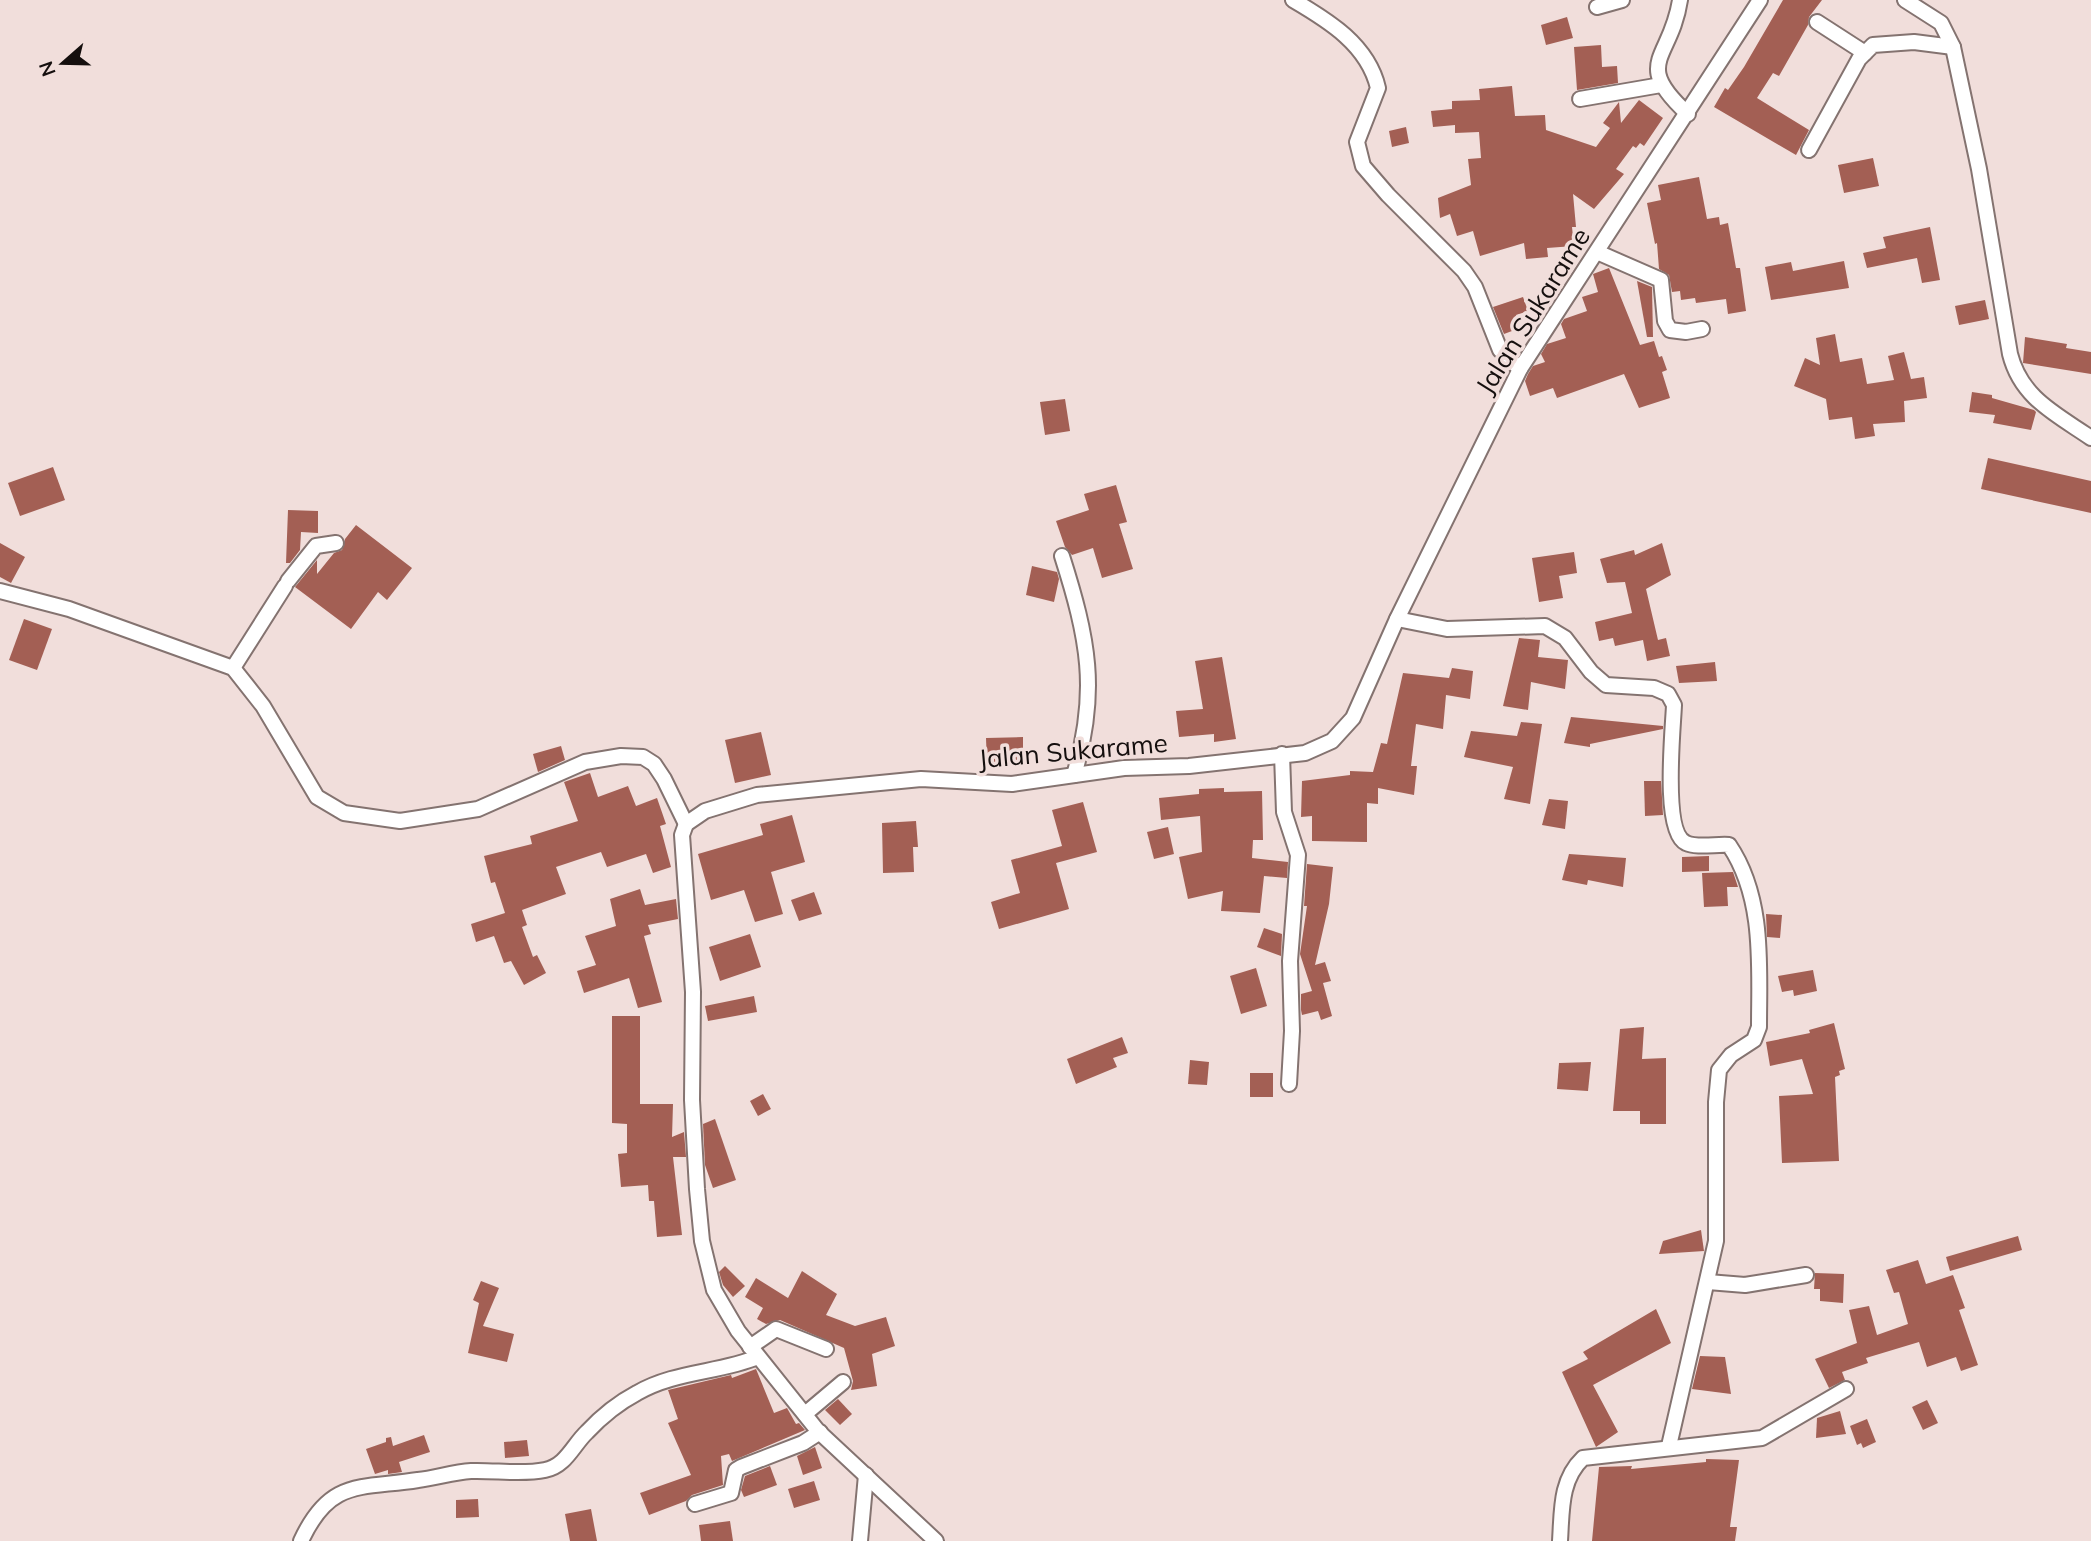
<svg xmlns="http://www.w3.org/2000/svg" width="2091" height="1541" font-family="Mulish,sans-serif">
<rect width="100%" height="100%" fill="#f1dedb"/>
<!-- building -->
<g fill="#a35f54">
<path d="M1783,0h39l-13,17 -1,8 -29,51 -6,-3 -16,25 52,32 -13,25 -82,-48 11,-19 3,2 16,-23z"/>
<path d="M1567,17l6,21 -27,7 -5,-20z"/>
<path d="M1601,45l1,22 15,-1 1,17 -41,7 -3,-43z"/>
<path d="M1512,86l3,30 30,-1 1,15 50,17 14,-19 -7,-5 16,-21 2,21 18,-23 24,18 -19,28 -4,-3 -4,5 -3,-2 -17,23 8,5 -30,35 -21,-15 3,33h-4l2,19 -27,2 1,9 -22,2 -2,-16 -44,13 -7,-25 -16,5 -7,-22 -10,4 -2,-20 33,-13 -3,-26 13,-1 -2,-26 -24,1v-8l-22,2 -2,-16 21,-2v-8l28,-1 -1,-11z"/>
<path d="M1406,127l3,16 -17,4 -3,-16z"/>
<path d="M1873,158l6,28 -35,7 -6,-28z"/>
<path d="M1699,177l8,42 12,-2 1,8 8,-2 8,45h4l6,43 -18,3 -2,-15 -30,4 -1,-5 -14,2 -1,-9 -8,1 -3,-17 -10,-6 -2,-26 -2,1 -8,-41 14,-3 -3,-15z"/>
<path d="M1930,227l10,53 -18,3 -5,-25 -50,10 -4,-15 23,-5 -3,-11z"/>
<path d="M1844,261l5,27 -78,12 -6,-33 26,-5 2,9z"/>
<path d="M1609,268l31,77 14,-4 5,16 3,-1 5,14 -5,2 8,26 -31,10 -15,-34 -67,24 -4,-10 -23,8 -5,-15 3,-7 5,-8 12,-4 -4,-8 6,-10 19,-6 -5,-14 3,-5 23,-8 -5,-14 16,-5 -5,-18z"/>
<path d="M1637,281l15,6 1,50h-6z"/>
<path d="M1523,297l5,14 -12,4 4,13 -16,6 -11,-27z"/>
<path d="M1985,300l4,19 -30,6 -4,-19z"/>
<path d="M1835,334l5,28 22,-4 5,26 27,-4 -6,-24 16,-4 7,27 13,-2 3,21 -23,3 1,21 -32,2 2,12 -20,3 -3,-22 -23,3 -3,-21 -32,-13 11,-28 15,7 -4,-27z"/>
<path d="M2025,337l42,7 -1,4 25,4v22l-68,-11z"/>
<path d="M1972,392l20,3v3l42,12 2,2 -5,18 -38,-7 2,-8 -26,-3z"/>
<path d="M1065,399l5,32 -25,4 -5,-33z"/>
<path d="M1988,458l103,23v32l-110,-24z"/>
<path d="M53,467l12,33 -45,16 -12,-33z"/>
<path d="M1116,485l11,37 -8,2 14,45 -31,9 -9,-30 -21,7 -7,-8 -9,-26 33,-11 -5,-16z"/>
<path d="M288,510l30,1v22l-17,-1 -1,18 -10,13h-4z"/>
<path d="M356,525l56,43 -25,32 -9,-8 -27,37 -56,-42 22,-27v14l17,-21 8,-3 3,-11z"/>
<path d="M0,543l25,14 -14,26 -11,-6z"/>
<path d="M1662,543l9,32 -25,14 12,51 8,-2 4,18 -23,5 -4,-21 -28,6 -2,-8 -14,3 -4,-19 37,-9 -7,-31 -18,1 -7,-24 34,-9 1,5z"/>
<path d="M1574,552l3,21 -18,3 4,22 -24,4 -7,-44z"/>
<path d="M1032,566l25,6 2,7 -5,23 -28,-7z"/>
<path d="M24,619l28,10 -15,41 -28,-10z"/>
<path d="M1519,638l21,2 -2,17 30,3 -3,29 -34,-7 -3,28 -25,-4z"/>
<path d="M1222,657l14,82 -22,3v-8l-35,3 -3,-26 27,-2 -8,-48z"/>
<path d="M1715,662l2,19 -38,2 -3,-17z"/>
<path d="M1452,668l21,3 -3,28 -24,-4 -3,34 -27,-5 -5,42h6l-3,29 -36,-7v16l-11,-1v39l-55,-1v-25l-11,1 1,-36 48,-6v-4l23,1 8,-29 6,1 16,-71 46,5z"/>
<path d="M1571,717l92,9v3l-73,15v3l-26,-4z"/>
<path d="M1521,722l21,2 -12,80 -26,-5 9,-32 -49,-10 7,-26 46,5z"/>
<path d="M761,732l10,43 -36,8 -10,-43z"/>
<path d="M1023,737v26l-36,1 -1,-26z"/>
<path d="M561,746l4,14 -27,12 -5,-18z"/>
<path d="M590,773l8,24 30,-11 8,20 21,-8 9,26 -6,2 11,41 -18,6 -7,-19 -39,13 -6,-15 -45,15 10,27 -44,16 5,15 -5,2 11,30 4,-2 9,18 -22,12 -13,-24 -7,2 -10,-27 -18,6 -5,-18 34,-11 -10,-31 -4,1 -7,-27 48,-12 -2,-8 48,-15 -14,-39z"/>
<path d="M1644,781h17l2,34 -18,1z"/>
<path d="M1224,788v4l38,-1 1,49h-10l-1,18 36,4 -1,16 -23,-2 -4,37 -39,-2 2,-20 -35,8 -9,-42 23,-5 -2,-36 -39,4 -2,-22 40,-4v-5z"/>
<path d="M1549,799l19,2 -3,28 -23,-4z"/>
<path d="M1083,802l14,50 -41,11 13,46 -70,20 -8,-27 29,-9 -9,-33 51,-14 -10,-36z"/>
<path d="M792,815l13,47 -34,10 12,42 -28,8 -11,-32 -33,10 -13,-46 65,-19 -3,-11z"/>
<path d="M916,821l2,26h-5l1,25 -31,1 -1,-50z"/>
<path d="M1168,827l6,27 -20,5 -7,-27z"/>
<path d="M1569,854l57,4 -3,29 -35,-7 -1,5 -25,-5z"/>
<path d="M1709,856v15l-27,1v-15z"/>
<path d="M1307,864l26,3 -4,37 -14,61 10,-3 6,19 -8,2 9,33 -11,4 -3,-9 -16,4 -1,-5v-16l11,-3 -12,-37 7,-48h-3z"/>
<path d="M1733,872l5,15h-11l1,19 -24,1 -2,-34z"/>
<path d="M640,889l5,16 31,-6 2,20 -30,6 3,9 -7,2 18,66 -24,6 -9,-30 -45,15 -7,-22 19,-6 -11,-29 31,-10 -6,-27z"/>
<path d="M814,892l8,22 -23,7 -8,-21z"/>
<path d="M1766,914l16,1 -2,23 -13,-1z"/>
<path d="M1264,928l18,6 -1,22 -24,-9z"/>
<path d="M750,934l11,33 -41,14 -11,-34z"/>
<path d="M1256,968l11,38 -26,8 -11,-38z"/>
<path d="M1813,970l4,21 -23,5 -1,-6 -11,2 -4,-16z"/>
<path d="M754,996l3,16 -49,9 -3,-15z"/>
<path d="M612,1016h28v88h33l-1,33 12,-5 2,25h-13l9,78 -25,2 -3,-36h-5l-1,-16 -27,2 -3,-33 9,-1v-29l-15,-1z"/>
<path d="M1834,1023l11,46 -6,2 1,4 -5,2 4,84 -57,2 -3,-67 34,-2 -11,-35 -32,7 -4,-24 44,-9 -1,-3z"/>
<path d="M1644,1027l-2,32 24,-1v66h-26v-13h-27l7,-82z"/>
<path d="M1122,1037l6,16 -15,5 4,9 -41,17 -9,-25z"/>
<path d="M1190,1060l19,2 -2,23 -19,-1z"/>
<path d="M1591,1062l-3,29 -31,-2 2,-26z"/>
<rect x="1250" y="1073" width="23" height="24"/>
<path d="M763,1094l8,15 -13,7 -8,-15z"/>
<path d="M715,1119l21,61 -23,8 -8,-23 -2,-41z"/>
<path d="M1701,1230l3,21 -45,3 4,-13z"/>
<path d="M2018,1236l4,14 -72,21 -4,-14z"/>
<path d="M1918,1260l8,24 27,-9 12,33 -6,2 19,55 -17,6 -5,-14 -29,10 -8,-25 -53,16 2,5 -26,9 3,8 -16,8 -14,-29 42,-16 -8,-33 20,-4 8,29 31,-11 -9,-32 -5,1 -8,-23z"/>
<path d="M725,1266l20,20 -12,11 -10,-12 -4,-13z"/>
<path d="M802,1271l35,23 -11,21 29,11 31,-9 9,29 -23,8 5,32 -26,4 2,-9 -9,-33 -64,-28 -14,4 -9,-5 6,-11 -18,-11 11,-19 32,20z"/>
<path d="M1815,1273l29,1 -1,29 -23,-2v-12h-6z"/>
<path d="M481,1281l18,7 -16,38 31,8 -7,28 -39,-9 11,-50 -6,-3z"/>
<path d="M1656,1309l15,34 -78,42 25,47 -22,15 -34,-75 26,-13 -5,-7z"/>
<path d="M1700,1356l25,1 6,37 -39,-5z"/>
<path d="M756,1369l18,44 13,-5 9,16 3,-1 6,7 -73,31 -3,-7 -8,2 2,29 -31,10 -6,6 -37,14 -9,-22 51,-18 -23,-52 10,-4 -10,-29 63,-15 1,3z"/>
<path d="M838,1399l14,15 -12,11 -15,-15z"/>
<path d="M1927,1400l11,23 -15,7 -11,-23z"/>
<path d="M1840,1411l6,23 -30,4 1,-20z"/>
<path d="M1867,1419l9,23 -13,6 -2,-5 -4,2 -7,-19z"/>
<path d="M424,1435l6,17 -31,10 3,10 -14,2v-4l-13,4 -9,-25 20,-7v-4l5,-1 2,9z"/>
<path d="M527,1440l2,16 -24,2 -1,-16z"/>
<path d="M815,1447l7,21 -19,7 -6,-19z"/>
<path d="M1706,1459l33,1 -9,67h7l-2,14h-143l7,-74 33,-1 -1,3 75,-7z"/>
<path d="M770,1466l7,19 -33,12 -3,-7 4,-14z"/>
<path d="M814,1481l6,19 -26,8 -6,-19z"/>
<path d="M478,1499l1,18 -23,1v-18z"/>
<path d="M591,1509l6,32h-27l-5,-27z"/>
<path d="M730,1521l3,20h-32l-2,-16z"/>
</g>
<g fill="none" stroke-linecap="round" stroke-linejoin="round">
<defs>
<g id="street">
<path d="M1293,0c36,21 75,45 85,88l-21,54 6,24 25,29 76,76 11,16 25,63 20,19"/>
<path d="M1680,0c-9,60 -49,62 8,114"/>
<path d="M1905,0l36,23 12,24 26,122 31,185c11,44 46,60 81,84"/>
<path d="M1597,7l25,-7"/>
<path d="M1817,22l48,31"/>
<path d="M1580,99l81,-14"/>
<path d="M1809,150l50,-91 14,-14 41,-3 39,5"/>
<path d="M1597,252l64,28 4,41 5,9 16,2 16,-3"/>
<path d="M1062,556c26,82 37,135 12,219"/>
<path d="M288,581l28,-35 20,-3"/>
<path d="M0,591l69,18 164,59 30,38 54,91 27,16 56,8 78,-12 107,-47 36,-6 22,1 11,7 10,15 22,45"/>
<path d="M1397,619l50,10 98,-3 20,12 26,34 15,13 48,3 14,6 6,11c-1,25 -12,127 12,138 10,5 31,1 43,2 36,53 30,122 30,182l-5,13 -23,15 -12,15 -3,32v139l-47,205"/>
<path d="M233,668l52,-82"/>
<path d="M1282,754l2,58 14,43 -8,106 2,70 -3,53"/>
<path d="M1708,1282l37,3 61,-10"/>
<path d="M750,1347l26,-18 50,20"/>
<path d="M805,1414l38,-32"/>
<path d="M695,1504l36,-11 5,-23 5,-3 62,-24 17,-11"/>
<path d="M301,1541c29,-63 60,-52 117,-61 18,-2 35,-8 53,-9 24,-1 50,4 74,-1 21,-4 28,-25 42,-38 14,-15 33,-30 50,-39 38,-22 82,-20 121,-36"/>
<path d="M860,1541l6,-66"/>
<path d="M936,1541l-118,-110 -80,-100 -24,-41 -12,-49 -5,-52 -5,-89 1,-108 -11,-157 4,-11 19,-13 52,-16 164,-16 91,5 112,-16 65,-2 116,-13 27,-12 21,-23 44,-99 123,-250 240,-369"/>
<path d="M1560,1541c2,-31 0,-61 23,-83l179,-20 84,-49"/>
</g>
</defs>
<!-- street casing -->
<use href="#street" stroke="#847370" stroke-width="18"/>
<!-- street -->
<use href="#street" stroke="#fff" stroke-width="14"/>
</g>
<g text-anchor="middle" stroke-width="7" stroke-linejoin="round" paint-order="stroke">
<!-- street labels -->
<g font-size="26" fill="#150f0e" stroke="#f1dedb">
<text transform="translate(1533 311) rotate(-58)" y="9">Jalan Sukarame</text>
<text transform="translate(1073 751) rotate(-5)" y="9">Jalan Sukarame</text>
</g>
</g>
<!-- north arrow -->
<g transform="translate(63 63) rotate(250)" stroke="#f1dedb" stroke-width="5" paint-order="stroke">
<path d="M0-5L12 26L0 18L-12 26Z" fill="#150f0e"/>
<text y="-10" font-size="19" font-weight="bold" text-anchor="middle" fill="#150f0e">N</text>
</g>
</svg>
